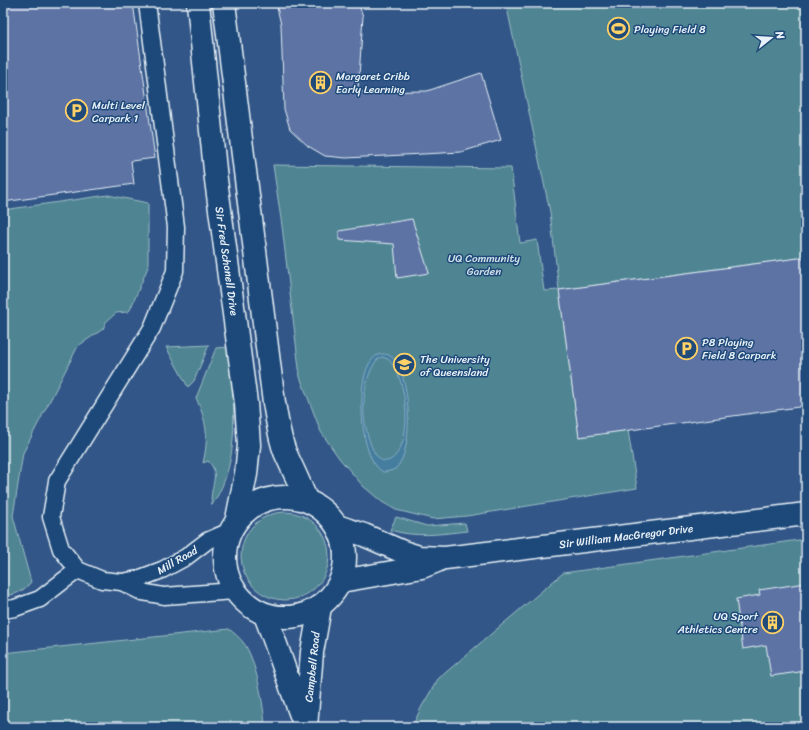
<svg xmlns="http://www.w3.org/2000/svg" width="809" height="730" font-family="Sriracha,sans-serif">
<rect width="100%" height="100%" fill="#1f4a7a"/>
<filter id="ink" filterUnits="userSpaceOnUse"><feTurbulence type="fractalNoise" baseFrequency=".025" numOctaves="2"/><feDisplacementMap in="SourceGraphic" scale="8" xChannelSelector="R" yChannelSelector="G"/><feConvolveMatrix kernelMatrix="1 2 1 2 8 2 1 2 1" color-interpolation-filters="sRGB"/></filter>
<g filter="url(#ink)">
<!-- built -->
<rect fill="#315687" x="3" y="3" width="803" height="724"/>
<!-- green -->
<g fill="#4f8592" stroke="#9cbbc5">
<path d="M506,3h300v254l-247,33 20,147 49,-7 9,58 -170,28 -34,3 -37,-9 -14,-8 -19,-16 -24,-28 -18,-26 -21,-55 -18,-151 -9,-61 238,3 9,75 17,-3 7,51 15,-1 -9,-78z"/>
<path d="M108,195l40,8v64l-18,43 -2,2 -12,1 -10,9 -3,7 -25,17 -55,107 -10,63 18,66c-8,10 -16,13 -28,14v-386z"/>
<path d="M209,345l-15,36 -6,6 -22,-40z"/>
<path d="M229,347c4,52 14,112 -17,158 -4,-16 10,-31 -4,-44l-5,2c6,-26 4,-41 -7,-65l20,-50z"/>
<circle cx="285" cy="556" r="44"/>
<path d="M396,517l31,9 38,-3 2,8c-28,3 -50,7 -77,-1z"/>
<path d="M806,539v188h-394l10,-21 16,-27 125,-106z"/>
<path d="M229,629c5,4 10,8 14,13 13,16 21,64 22,85h-262v-74z"/>
</g>
<!-- water -->
<path fill="#457d9f" stroke="#86abc3" fill-rule="evenodd" d="M380,354c3,0 6,0 9,1 23,13 26,98 6,114 -4,2 -8,3 -12,3 -9,-6 -13,-15 -16,-25 -6,-19 -12,-85 13,-93zM382,357l6,2c19,18 25,78 7,97 -20,21 -30,-28 -31,-40 -1,-16 1,-34 8,-48 3,-5 4,-9 10,-11z"/>
<!-- building -->
<g fill="#5b73a4" stroke="#e8f1f8">
<path d="M3,3h130l22,155 -24,3 3,23 -131,18z"/>
<path d="M276,3h82l5,13 -5,76 69,-1 54,-18 20,67 -40,12 -115,6 -21,-2 -17,-10 -18,-17 -6,-20 -3,-84z"/>
<path d="M412,219l17,54 -32,5 -3,-34 -55,-4v-9z"/>
<path d="M806,257v149l-227,31 -20,-147z"/>
<path d="M806,583v88l-35,5 -5,-31 -23,4 -7,-50 24,-4 -1,-5z"/>
</g>
<g fill="none" stroke-linecap="round" stroke-linejoin="round">
<defs>
<g id="lane">
<path d="M147,3l29,224 -1,44 -23,57 -95,153 -6,36 10,32 17,21 24,10 20,2 16,-3 24,-9 24,-13 21,-16 23,-10"/>
<path d="M122,582l20,10 22,4 71,-5"/>
<path d="M3,610l12,-2 25,-9 23,-18 15,-11"/>
</g>
<g id="street">
<path d="M337,526l27,9 39,17 16,5 26,1 361,-44"/>
<path d="M341,581l81,-14 15,-6"/>
<path d="M265,615c14,36 25,72 39,108"/>
<path d="M306,727l6,-75 8,-45"/>
</g>
<g id="secondary">
<path d="M198,3l18,177 30,223 3,42 -3,29 -9,45"/>
<path d="M224,3l50,400c3,16 5,34 11,49 7,16 15,31 21,48"/>
<circle cx="285" cy="557" r="60"/>
</g>
</defs>
<!-- lane casing -->
<use href="#lane" stroke="#e8f1f8" stroke-width="19"/>
<!-- street casing -->
<use href="#street" stroke="#e8f1f8" stroke-width="25"/>
<!-- secondary casing -->
<use href="#secondary" stroke="#e8f1f8" stroke-width="25"/>
<!-- lane -->
<use href="#lane" stroke="#1f4a7a" stroke-width="16"/>
<!-- street -->
<use href="#street" stroke="#1f4a7a" stroke-width="22"/>
<!-- secondary -->
<use href="#secondary" stroke="#1f4a7a" stroke-width="22"/>
</g>
</g>
<!-- icons -->
<defs>
<symbol id="stadium-ring" viewBox="-11 -11 22 22"><circle r="9.5" fill="#1f4a7a" stroke="#ffd166" stroke-width="1.5"/><path d="M0-5a6.5 5 0 1 0 0 10a6.5 5 0 1 0 0-10ZM-3.5-1.8h7v3.6h-7Z" fill="#ffd166"/></symbol>
<symbol id="building-ring" viewBox="-11 -11 22 22"><circle r="9.5" fill="#1f4a7a" stroke="#ffd166" stroke-width="1.5"/><path d="M-4-6H4V6H1V3H-1V6H-4ZM-2.5-4.3h1.7v1.8h-1.7ZM.8-4.3h1.7v1.8H.8ZM-2.5-1h1.7V.8h-1.7ZM.8-1h1.7V.8H.8Z" fill="#ffd166"/></symbol>
<symbol id="parking-ring" viewBox="-11 -11 22 22"><circle r="9.5" fill="#1f4a7a" stroke="#ffd166" stroke-width="1.5"/><path d="M-3.5-5.5H1a3.5 3.5 0 0 1 0 7H-1V5.5H-3.5ZM-1-3.4V-.6H.8a1.4 1.4 0 0 0 0-2.8Z" fill="#ffd166"/></symbol>
<symbol id="university-ring" viewBox="-11 -11 22 22"><circle r="9.5" fill="#1f4a7a" stroke="#ffd166" stroke-width="1.5"/><path d="M0-5L7-2L0 1L-7-2ZM-4 1L0 2.5L4 1V4Q0 6-4 4Z" fill="#ffd166"/></symbol>
</defs>
<g fill-rule="evenodd">
<use href="#stadium-ring" x="606" y="16" width="25" height="25"/>
<use href="#building-ring" x="308" y="70" width="25" height="25"/>
<use href="#parking-ring" x="64" y="98" width="25" height="25"/>
<use href="#parking-ring" x="674" y="336" width="25" height="25"/>
<use href="#university-ring" x="392" y="352" width="25" height="25"/>
<use href="#building-ring" x="760" y="610" width="25" height="25"/>
</g>
<g text-anchor="middle" stroke-width="3" stroke-linejoin="round" paint-order="stroke">
<!-- poi labels -->
<g font-size="11" fill="#e8f1f8" stroke="#1f4a7a" text-anchor="start">
<text x="634" y="33">Playing Field 8</text>
<text x="336" y="80">Margaret Cribb<tspan x="336" dy="13">Early Learning</tspan></text>
<text x="92" y="109">Multi Level<tspan x="92" dy="13">Carpark 1</tspan></text>
<text x="702" y="346">P8 Playing<tspan x="702" dy="13">Field 8 Carpark</tspan></text>
<text x="420" y="363">The University<tspan x="420" dy="13">of Queensland</tspan></text>
<text x="758" y="620" text-anchor="end">UQ Sport<tspan x="758" dy="13">Athletics Centre</tspan></text>
</g>
<!-- park labels -->
<g font-size="11" fill="#d1e1e9" stroke="#1f4a7a">
<text x="484" y="262">UQ Community<tspan x="484" dy="13">Garden</tspan></text>
</g>
<!-- street labels -->
<g font-size="11" fill="#e8f1f8" stroke="#1f4a7a">
<text transform="translate(227 261) rotate(82)" y="4">Sir Fred Schonell Drive</text>
<text transform="translate(626 536) rotate(-7)" y="4">Sir William MacGregor Drive</text>
<text transform="translate(177 560) rotate(-30)" y="4">Mill Road</text>
<text transform="translate(312 667) rotate(-84)" y="4">Campbell Road</text>
</g>
</g>
<!-- margin -->
<rect width="809" height="730" fill="none" stroke="#1f4a7a" stroke-width="16"/>
<rect x="8" y="8" width="793" height="714" fill="none" stroke="#e8f1f8" stroke-width="1.5" filter="url(#ink)"/>
<!-- north arrow -->
<g transform="translate(771 38) rotate(73)" stroke="#1f4a7a" stroke-width="3" paint-order="stroke">
<path d="M0-3L7 15L0 10L-7 15Z" fill="#e8f1f8"/>
<text y="-6" font-size="11" font-weight="bold" text-anchor="middle" fill="#e8f1f8">N</text>
</g>
</svg>
